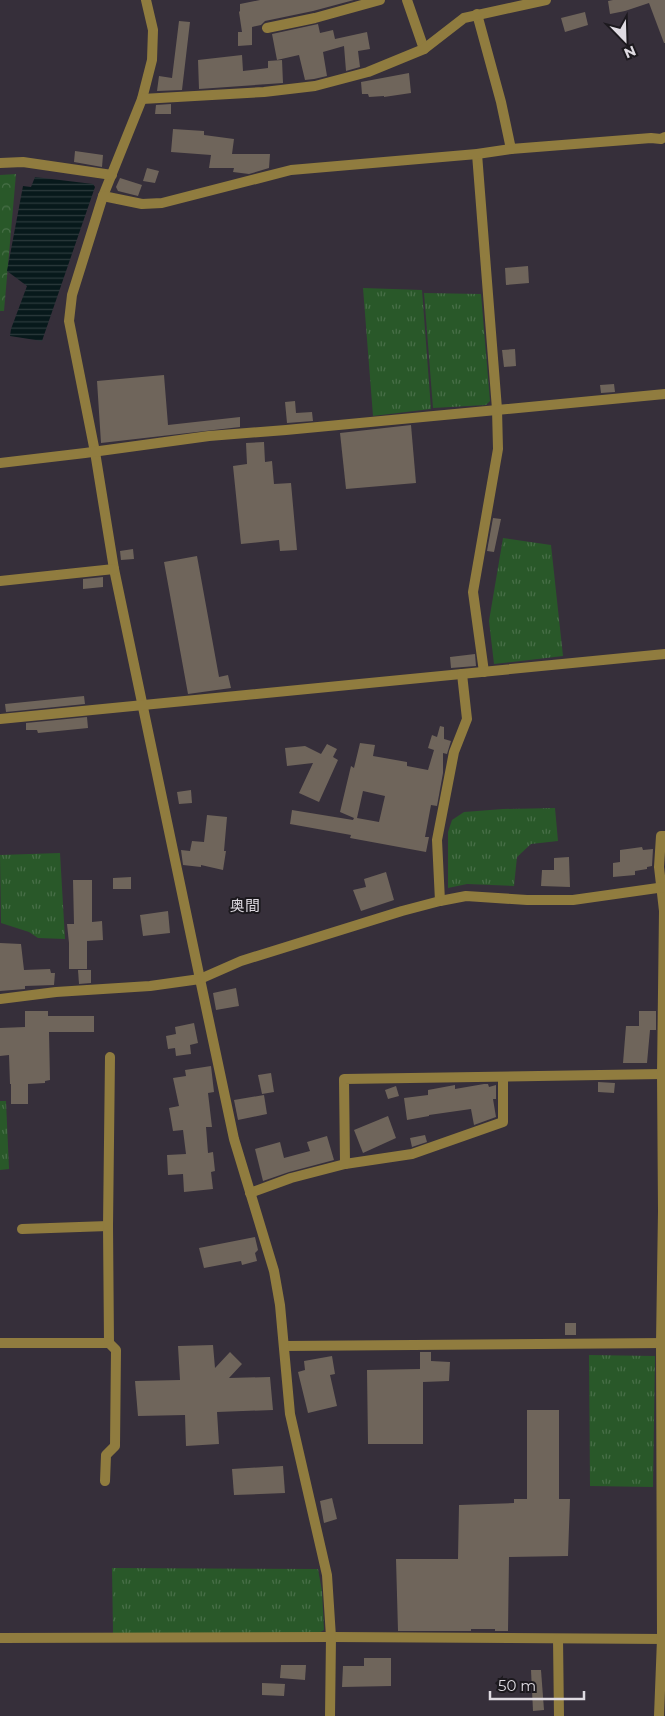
<svg xmlns="http://www.w3.org/2000/svg" width="665" height="1716" font-family="Montserrat,'Noto Sans JP',sans-serif">
<defs>
<pattern id="grass-tufts" width="24" height="20" patternUnits="userSpaceOnUse" patternTransform="scale(1.25)"><rect width="24" height="20" fill="#295829"/><path d="M3 7l-1-3M5 7V3M7 7l1-3M15 17l-1-3M17 17v-4M19 17l1-3" fill="none" stroke="#486f48"/></pattern>
<pattern id="forest-crowns" width="20" height="18" patternUnits="userSpaceOnUse" patternTransform="scale(1.25)"><rect width="20" height="18" fill="#295829"/><path d="M2 6a3 3 0 1 1 6 0M12 15a3 3 0 1 1 6 0" fill="none" stroke="#486f48"/></pattern>
<pattern id="water-rules" width="6" height="5" patternUnits="userSpaceOnUse" patternTransform="scale(1.25)"><rect width="6" height="5" fill="#07191b"/><path d="M0 2.5h6" fill="none" stroke="#2b3a3c"/></pattern>
</defs>
<rect width="100%" height="100%" fill="#362f3a"/>
<!-- grass -->
<g fill="url(#grass-tufts)">
<path d="M363,288l59,2 9,119 -58,7z"/>
<path d="M424,293l57,1 9,107 -4,4 -53,3z"/>
<path d="M503,538l48,7 12,111 -69,8 -5,-43z"/>
<path d="M555,808l3,33 -27,3 -14,13 -3,29 -47,-2 -19,4v-56l4,-12 12,-8 39,-3z"/>
<path d="M60,853l5,86 -27,-1 -9,-6 -28,-9 -1,-68z"/>
<path d="M0,1101h6l3,68 -9,1z"/>
<path d="M589,1355l66,1 -2,131 -63,-1z"/>
<path d="M112,1568l206,1 4,22 2,39 -7,4 -204,-1z"/>
</g>
<!-- forest -->
<path fill="url(#forest-crowns)" d="M16,174l-12,137h-4v-136z"/>
<!-- water -->
<path fill="url(#water-rules)" d="M35,177l58,7 2,3 -53,154 -32,-5 1,-7 16,-43 -20,-15 16,-85 8,1z"/>
<!-- building -->
<g fill="#6f655b" fill-rule="evenodd">
<path d="M260,0h94l-41,11 -48,10 -4,4 -9,2v18l-14,1v-14h4l-3,-20 1,-1v-7z"/>
<path d="M613,0h52v43h-1l-15,-40 -24,8 -15,3 -2,-13z"/>
<path d="M585,12l3,13 -23,7 -4,-14z"/>
<path d="M179,21l11,1 -8,68 -25,1 2,-15 13,2z"/>
<path d="M318,24l2,9 13,-3 2,9 32,-7 3,17 -12,2 2,16 -14,4 -2,-25 -21,6 4,24 -13,3 -9,1 -6,-25 -22,5 -5,-26z"/>
<path d="M242,55l1,16 25,-3v-7l14,-1 1,23 -84,6 -1,-29z"/>
<path d="M409,73l2,20 -27,4v-1l-15,1 -1,-3h-6l-1,-12z"/>
<path d="M171,104v10h-16l1,-9z"/>
<path d="M173,129l31,2v4l30,4 -2,15h38l-1,14 -20,6 -16,-2 1,-4h-25l2,-13 -40,-3z"/>
<path d="M75,151l28,4 -1,12 -28,-5z"/>
<path d="M147,168l12,3 -4,12 -12,-2z"/>
<path d="M120,178l22,7 -4,11 -20,-5 -2,-4z"/>
<path d="M528,266l1,17 -23,2 -1,-17z"/>
<path d="M515,349l1,17 -12,1 -2,-17z"/>
<path d="M164,375l4,50 72,-8v10l-139,16 -4,-62z"/>
<path d="M614,384l1,8 -14,1 -1,-8z"/>
<path d="M295,401l1,12 16,-1 1,9 -26,2 -2,-21z"/>
<path d="M411,425l5,58 -70,6 -6,-56z"/>
<path d="M264,442l1,20 7,-1 2,23 17,-1 6,67 -17,1 -1,-11 -38,4 -8,-78 14,-2 -1,-21z"/>
<path d="M493,518l8,1 -7,33 -7,-1z"/>
<path d="M133,549l1,10 -13,1 -1,-9z"/>
<path d="M197,556l22,121 9,-2 3,13 -43,6 -24,-132z"/>
<path d="M103,577v10l-20,2v-10z"/>
<path d="M475,654l1,12 -25,2 -1,-11z"/>
<path d="M84,696l1,8 -79,8 -1,-8z"/>
<path d="M87,717l1,11 -50,5 -1,-3h-11v-7z"/>
<path d="M440,726l4,1v12l7,2 -4,13 -4,-1v20l-6,33 -6,-1 -6,32h4l-3,15 -76,-14 1,-3 -61,-11 2,-14 61,10 1,-2 -14,-6 11,-46 3,2 6,-25 15,2 -2,11 34,6v4l21,4 6,-20 -6,-2 4,-13 5,2zM363,791l22,5 -6,26 -22,-4z"/>
<path d="M327,744l10,5 -4,8 5,3 -19,42 -20,-9 14,-30 -26,3 -2,-18 20,-2 16,8z"/>
<path d="M191,790l1,13 -13,1 -2,-12z"/>
<path d="M207,815l20,2 -3,34h2l-3,19 -22,-5v2l-18,-2 -2,-15 9,1 2,-10 12,1z"/>
<path d="M642,847l1,3 10,-1 -1,17 -5,1v2l-12,2v4l-22,2v-14l7,-1v-12z"/>
<path d="M569,857l1,30 -29,-1 1,-16h12v-12z"/>
<path d="M386,872l8,28 -33,11 -8,-21 13,-3 -2,-8z"/>
<path d="M131,877v12h-18v-11z"/>
<path d="M73,880h19v42l10,-1 1,19 -16,1v28h-18v-26l-2,-19h7z"/>
<path d="M168,911l2,22 -27,3 -3,-21z"/>
<path d="M0,943l21,1 3,26 26,-1 1,4h4l-1,12 -29,1v3l-25,2z"/>
<path d="M78,970h13v13l-12,1z"/>
<path d="M236,988l3,18 -23,4 -3,-17z"/>
<path d="M25,1011h23v5h46v16h-45l1,48 -5,1v2l-17,1v20h-17v-20h-1l-1,-29 -9,1v-28l25,-1z"/>
<path d="M639,1011h17v19h-6l-3,33h-24l3,-37h13z"/>
<path d="M194,1023l4,20 -8,2 1,9 -15,2 -1,-8 -7,1 -2,-13 10,-2 -1,-7z"/>
<path d="M211,1066l3,26 -6,1 4,34h-6l2,26 5,-1 2,19 -4,1 2,17 -29,3 -1,-18 -15,1 -1,-20 19,-1 -3,-24 -10,1 -4,-23 10,-2 -6,-28 13,-2 -1,-6z"/>
<path d="M271,1073l3,19 -12,2 -4,-19z"/>
<path d="M598,1082l17,1 -1,10 -16,-1z"/>
<path d="M484,1084h4l1,3 7,-2v14h-3l3,18 -22,8 -3,-16 -42,6v1l-22,4 -3,-22 24,-3v-5l27,-5v4z"/>
<path d="M396,1086l3,10 -11,3 -3,-9z"/>
<path d="M264,1095l3,19 -29,6 -4,-20z"/>
<path d="M388,1116l8,22 -33,15 -9,-23z"/>
<path d="M425,1135l2,7 -15,5 -2,-9z"/>
<path d="M327,1136l7,24 -45,12 -26,9 -8,-32 25,-7 4,16 26,-7 -3,-9z"/>
<path d="M255,1237l3,13 -3,3 2,8 -15,4 -1,-4 -37,7 -5,-20z"/>
<rect x="565" y="1323" width="11" height="12"/>
<path d="M213,1345l2,23 15,-16 12,12 -13,14 41,-1 3,33 -56,2 2,32 -33,2 -1,-31 -47,1 -3,-35 45,-1 -2,-34z"/>
<path d="M420,1352h11v9l19,1 -1,19 -26,1v62h-55l-1,-74 53,-1z"/>
<path d="M332,1356l3,18 -5,1 7,31 -29,7 -10,-41 7,-2 -1,-9z"/>
<path d="M527,1410h32v89h11l-2,57 -59,1 -1,74h-13v-2h-24v2h-73l-2,-72h62l1,-54 55,-2v-4h13z"/>
<path d="M283,1466l2,27 -51,2 -2,-26z"/>
<path d="M332,1498l5,21 -13,4 -4,-22z"/>
<path d="M364,1658h27v28l-49,1 1,-21h21z"/>
<path d="M281,1665h25l-1,15 -25,-2z"/>
<path d="M531,1670h10l3,40 -11,1z"/>
<path d="M262,1683l23,1 -1,12 -22,-1z"/>
</g>
<g fill="none" stroke-linecap="round" stroke-linejoin="round">
<!-- minor -->
<g stroke="#907c3f" stroke-width="10">
<path d="M146,0l7,30 -1,30 -10,39 -39,97 -31,99 -3,26 26,131 19,117 86,410"/>
<path d="M407,0l17,49"/>
<path d="M477,14l24,88 10,47"/>
<path d="M267,28l48,-10 65,-18"/>
<path d="M142,99l122,-7 51,-6 53,-14 56,-23 40,-31 82,-18"/>
<path d="M477,154l20,255 1,40 -25,143 11,80"/>
<path d="M0,163l23,-1 89,13"/>
<path d="M103,196l39,8 20,-1 129,-33 186,-16 34,-5 140,-11 10,1 4,-2"/>
<path d="M0,463l85,-10 124,-17 77,-6 379,-36"/>
<path d="M0,581l114,-12"/>
<path d="M0,719l665,-65"/>
<path d="M440,901l-3,-61 17,-88 13,-33 -5,-45"/>
<path d="M345,1164l67,-10 91,-32v-45"/>
<path d="M250,1193l41,-15 54,-14 -1,-85 318,-5"/>
<path d="M22,1229l86,-3"/>
<path d="M0,1343h109l-1,-117 2,-169"/>
<path d="M284,1346l381,-3"/>
<path d="M105,1481l1,-26 9,-9 1,-96 -7,-7"/>
<path d="M0,1638l331,-1 334,2"/>
<path d="M558,1639l1,77"/>
<path d="M659,1716l3,-77 -1,-296 2,-132 -1,-137 2,-163 -5,-44 2,-31h4"/>
</g>
<!-- tertiary -->
<g stroke="#907c3f" stroke-width="10">
<path d="M200,979l34,160 40,132 6,34 10,109 37,161 4,62 -1,79"/>
<path d="M0,999l56,-7 94,-6 50,-7 41,-18 161,-50 38,-10 26,-5 61,4h46l92,-13"/>
</g>
</g>
<g text-anchor="middle" stroke-width="4" stroke-linejoin="round" paint-order="stroke">
<!-- quarter labels -->
<g font-size="15" fill="#dfdbe2" stroke="#1c191e">
<text x="245" y="911">奥間</text>
</g>
</g>
<!-- north arrow -->
<g transform="translate(625 40) rotate(157)" stroke="#1c191e" stroke-width="4" paint-order="stroke">
<path d="M0-4L9 19L0 12L-9 19Z" fill="#dfdbe2"/>
<text y="-8" font-size="14" font-weight="bold" text-anchor="middle" fill="#dfdbe2">N</text>
</g>
<!-- scale -->
<path d="M490 1691v8h94v-8" fill="none" stroke="#dfdbe2" stroke-width="2.5"/>
<text x="498" y="1691" font-size="15" fill="#dfdbe2" stroke="#1c191e" stroke-width="4" paint-order="stroke">50 m</text>
</svg>
